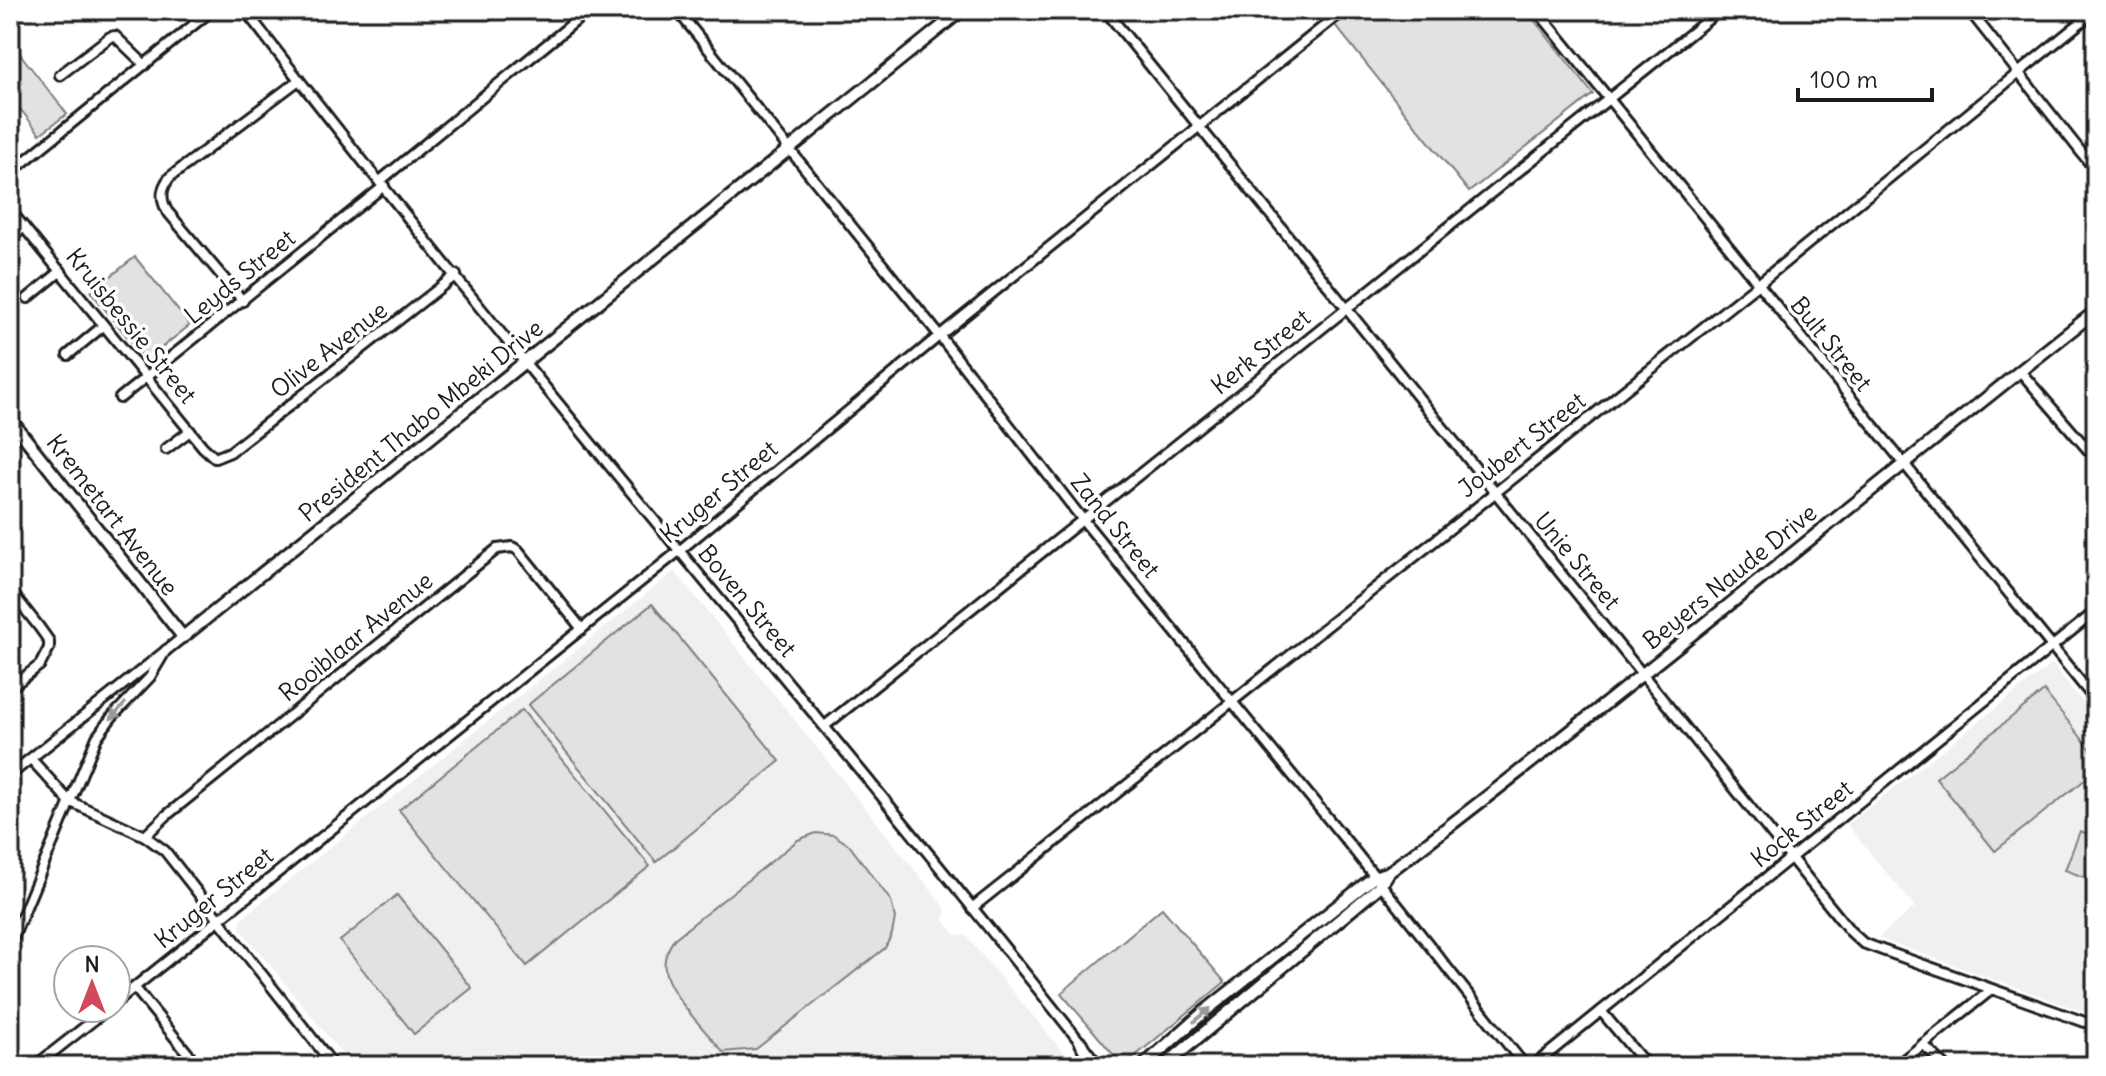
<svg xmlns="http://www.w3.org/2000/svg" width="2106" height="1076" font-family="Delius,sans-serif">
<rect width="100%" height="100%" fill="#fff"/>
<filter id="ink" filterUnits="userSpaceOnUse"><feTurbulence type="fractalNoise" baseFrequency=".0125" numOctaves="2"/><feDisplacementMap in="SourceGraphic" scale="16" xChannelSelector="R" yChannelSelector="G"/><feConvolveMatrix kernelMatrix="1 2 1 2 8 2 1 2 1" color-interpolation-filters="sRGB"/></filter>
<g filter="url(#ink)">
<!-- built -->
<g fill="#f0f0f0">
<path d="M675,571l271,338 -2,12 12,14h9l110,131h-723l-112,-138 1,-9z"/>
<path d="M2052,664l44,55v297l-218,-78 37,-31 -68,-82z"/>
</g>
<!-- green -->
<g fill="#e2e2e2" stroke="#7f7f7f" stroke-width="2">
<path d="M1355,10h171l67,84 -124,98 -134,-167z"/>
<path d="M10,41l57,73 -27,20 -30,-38z"/>
<path d="M135,257l55,68 -44,35 -55,-68z"/>
<path d="M652,604l128,157 -124,101 -128,-157z"/>
<path d="M2044,691l52,65v15l-101,80 -59,-73z"/>
<path d="M522,710l128,156 -123,100 -128,-156z"/>
<path d="M2080,831l16,6v13l-10,28 -21,-8z"/>
<path d="M816,833l18,2 15,10 42,56 4,17 -3,16 -7,14 -129,101 -33,3c-16,-20 -56,-59 -58,-83 -2,-12 3,-20 9,-30l124,-99z"/>
<path d="M397,895l75,93 -58,46 -74,-93z"/>
<path d="M1162,908l63,74 -102,84 -62,-73z"/>
</g>
<g fill="none" stroke-linecap="round" stroke-linejoin="round">
<defs>
<g id="minor">
<path d="M245,10c275,359 574,701 854,1056"/>
<path d="M677,10l255,316 151,194 270,329 172,217"/>
<path d="M1105,10l745,921 13,12 19,7 214,76"/>
<path d="M1537,10l559,691"/>
<path d="M1969,10l127,161"/>
<path d="M60,75l50,-38 5,-1 30,29"/>
<path d="M10,173l202,-163"/>
<path d="M380,181l209,-171"/>
<path d="M10,210l193,237 12,11 15,-6 226,-177"/>
<path d="M10,239l14,-12"/>
<path d="M28,298l33,-27"/>
<path d="M243,301l-76,-90c-7,-13 -6,-23 3,-34l129,-97"/>
<path d="M68,355l35,-29"/>
<path d="M2020,371l69,80"/>
<path d="M120,398l264,-212"/>
<path d="M166,449l24,-18"/>
<path d="M10,590l29,37 10,14v7l-9,17 -30,23"/>
<path d="M826,725l894,-715"/>
<path d="M31,759l38,42 76,35 20,15 169,215"/>
<path d="M10,775l173,-138"/>
<path d="M145,836l22,-21 330,-266 15,-2 6,3 64,79"/>
<path d="M972,908l785,-623 339,-275"/>
<path d="M10,945l87,-208 14,-19 39,-41 16,-27"/>
<path d="M135,988l63,78"/>
<path d="M116,1002l563,-451 260,-215 405,-326"/>
<path d="M1601,1011l46,55"/>
<path d="M1923,1044l22,22"/>
<path d="M35,1066l74,-58"/>
<path d="M1533,1066l563,-455"/>
<path d="M1896,1066l95,-76"/>
</g>
<g id="tertiary">
<path d="M10,419l173,218 779,-627"/>
<path d="M1081,1043l11,23"/>
<path d="M1143,1066l61,-54 170,-135 15,-5"/>
<path d="M1164,1066l216,-180 9,-14c240,-182 470,-375 707,-561"/>
</g>
</defs>
<!-- minor casing -->
<use href="#minor" stroke="#1c1c1c" stroke-width="14"/>
<!-- tertiary casing -->
<use href="#tertiary" stroke="#1c1c1c" stroke-width="16"/>
<!-- minor -->
<use href="#minor" stroke="#fff" stroke-width="8"/>
<!-- tertiary -->
<use href="#tertiary" stroke="#fff" stroke-width="10"/>
</g>
<!-- one-way arrows -->
<defs><path id="oneway-solid" d="M-6-.8H1V-3.2L6.5 0L1 3.2V.8H-6Z" transform="scale(2)"/></defs>
<g fill="#999">
<use href="#oneway-solid" transform="translate(118 711) rotate(132)"/>
<use href="#oneway-solid" transform="translate(1202 1015) rotate(-40)"/>
</g>
</g>
<g text-anchor="middle" stroke-width="7" stroke-linejoin="round" paint-order="stroke">
<!-- street labels -->
<g font-size="24" fill="#1c1c1c" stroke="#fff">
<text transform="translate(240 277) rotate(-39)" y="8">Leyds Street</text>
<text transform="translate(131 326) rotate(51)" y="8">Kruisbessie Street</text>
<text transform="translate(1831 344) rotate(51)" y="8">Bult Street</text>
<text transform="translate(329 350) rotate(-38)" y="8">Olive Avenue</text>
<text transform="translate(1261 352) rotate(-39)" y="8">Kerk Street</text>
<text transform="translate(421 421) rotate(-39)" y="8">President Thabo Mbeki Drive</text>
<text transform="translate(1522 445) rotate(-38)" y="8">Joubert Street</text>
<text transform="translate(719 492) rotate(-40)" y="8">Kruger Street</text>
<text transform="translate(112 515) rotate(52)" y="8">Kremetart Avenue</text>
<text transform="translate(1115 526) rotate(51)" y="8">Zand Street</text>
<text transform="translate(1577 561) rotate(50)" y="8">Unie Street</text>
<text transform="translate(1730 577) rotate(-39)" y="8">Beyers Naude Drive</text>
<text transform="translate(747 601) rotate(50)" y="8">Boven Street</text>
<text transform="translate(356 637) rotate(-39)" y="8">Rooiblaar Avenue</text>
<text transform="translate(1802 824) rotate(-39)" y="8">Kock Street</text>
<text transform="translate(214 898) rotate(-39)" y="8">Kruger Street</text>
</g>
</g>
<!-- margin -->
<rect width="2106" height="1076" fill="none" stroke="#fff" stroke-width="40"/>
<rect x="20" y="20" width="2066" height="1036" fill="none" stroke="#1c1c1c" stroke-width="3" filter="url(#ink)"/>
<!-- north arrow -->
<g transform="translate(92 984)"><circle r="38" fill="#ffffff" stroke="#a4a4a4" stroke-width="2"/>
<path d="M0-6L14 30L0 20L-14 30Z" fill="#d1495b"/>
<text y="-12" font-size="22" font-weight="bold" text-anchor="middle" fill="#1c1c1c">N</text>
</g>
<!-- scale -->
<path d="M1798 88v12h134v-12" fill="none" stroke="#1c1c1c" stroke-width="4"/>
<text x="1810" y="88" font-size="24" fill="#1c1c1c" stroke="#ffffff" stroke-width="6" paint-order="stroke">100 m</text>
</svg>
